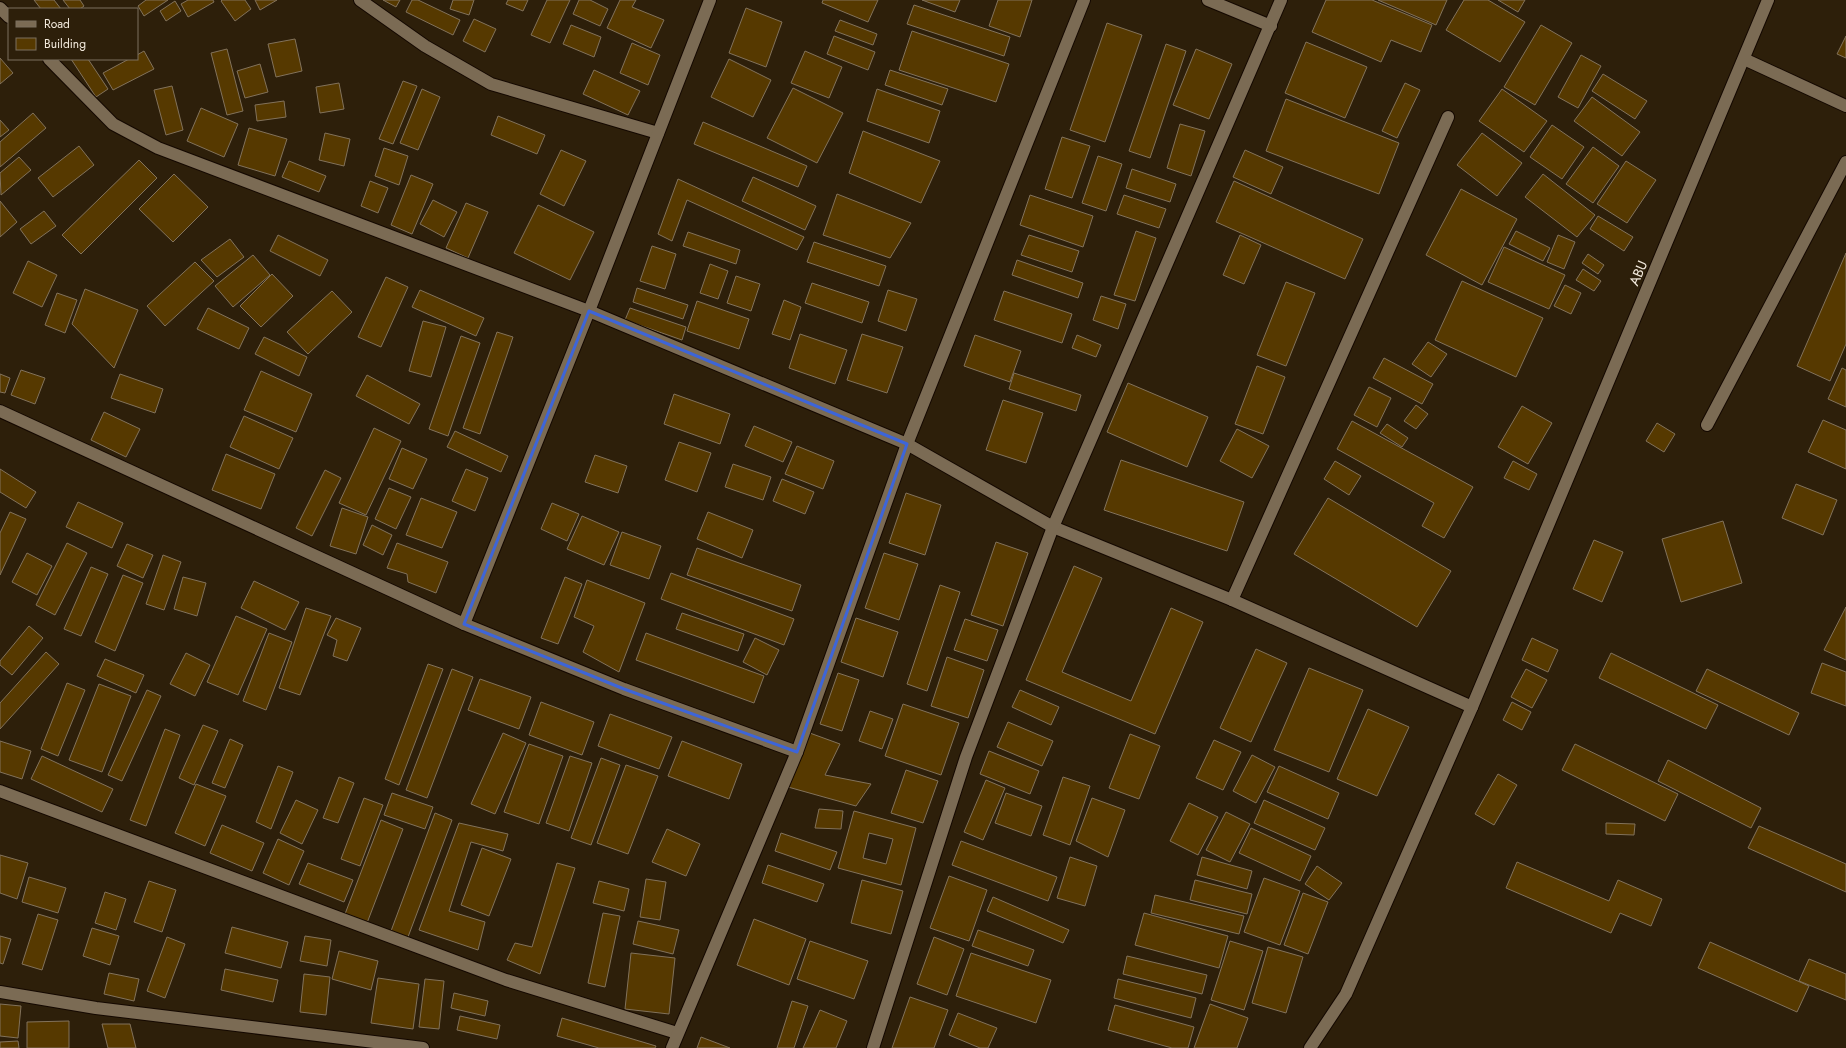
<svg xmlns="http://www.w3.org/2000/svg" width="1846" height="1048" font-family="Jost,sans-serif">
<rect width="100%" height="100%" fill="#2d1f0a"/>
<!-- building -->
<g fill="#563900" stroke="#82725b" fill-rule="evenodd">
<path d="M34,0h20l7,9h-20z"/>
<path d="M63,0h17l4,6 -4,3h-10z"/>
<path d="M146,0h22l-24,16 -6,-10z"/>
<path d="M188,0h25l1,2 -26,15 -7,-13z"/>
<path d="M222,0h23l6,9 -16,12 -14,-20z"/>
<path d="M255,0h22l-17,10z"/>
<path d="M383,0h17l-4,7z"/>
<path d="M412,0h6l42,20 -7,15 -47,-23z"/>
<path d="M453,0h21l-5,15 -19,-6z"/>
<path d="M508,0h20l-5,11 -17,-7z"/>
<path d="M547,0h23l-20,43 -19,-8z"/>
<path d="M579,0h11l18,9 -8,17 -27,-12z"/>
<path d="M620,0h16l-4,7 32,13 -13,28 -44,-20z"/>
<path d="M823,0h55l-10,22 -46,-19z"/>
<path d="M922,0h38l-5,12z"/>
<path d="M998,0h34l-12,37 -31,-11z"/>
<path d="M1326,0h46l60,25 -11,27 -30,-12 -10,22 -69,-30z"/>
<path d="M1378,0h69l-11,25z"/>
<path d="M1464,0h24l37,22 -25,40 -54,-32z"/>
<path d="M1498,0h27l-7,12z"/>
<path d="M175,1l6,10 -15,10 -6,-10z"/>
<path d="M914,5l96,32 -6,19 -97,-32z"/>
<path d="M746,8l36,14 -16,45 -37,-14z"/>
<path d="M474,19l22,10 -11,23 -22,-11z"/>
<path d="M840,20l37,14 -4,11 -38,-14z"/>
<path d="M1107,23l35,12 -37,107 -35,-12z"/>
<path d="M571,25l30,12 -7,20 -31,-13z"/>
<path d="M1541,25l31,18 -37,62 -31,-18z"/>
<path d="M912,31l97,33 -13,38 -97,-32z"/>
<path d="M834,36l41,16 -7,18 -41,-16z"/>
<path d="M1846,36v22l-9,-4z"/>
<path d="M295,39l7,32 -26,6 -8,-33z"/>
<path d="M1306,42l61,25 -22,51 -60,-25z"/>
<path d="M632,43l28,12 -12,30 -28,-12z"/>
<path d="M1166,44l20,7 -36,107 -21,-7z"/>
<path d="M227,49l16,62 -16,4 -16,-62z"/>
<path d="M1196,49l36,15 -23,55 -36,-14z"/>
<path d="M144,51l10,18 -41,21 -10,-17 26,-14h8v-4z"/>
<path d="M805,51l37,16 -13,31 -38,-15z"/>
<path d="M1581,55l20,11 -23,42 -20,-11z"/>
<path d="M0,58l13,15 -13,11z"/>
<path d="M71,59h17l20,30 -12,8z"/>
<path d="M729,59l42,21 -18,37 -42,-20z"/>
<path d="M260,64l8,28 -23,6 -8,-27z"/>
<path d="M594,70l46,21 -12,24 -45,-21z"/>
<path d="M890,70l58,19 -6,16 -57,-20z"/>
<path d="M1603,74l44,27 -12,18 -43,-28z"/>
<path d="M403,81l14,5 -24,58 -14,-5z"/>
<path d="M339,83l5,26 -24,4 -4,-26z"/>
<path d="M1405,83l15,7 -23,48 -15,-7z"/>
<path d="M172,86l11,44 -17,5 -12,-45z"/>
<path d="M793,88l50,25 -26,50 -50,-25z"/>
<path d="M422,89l18,8 -22,53 -18,-7z"/>
<path d="M877,89l63,22 -11,32 -62,-22z"/>
<path d="M1502,89l45,32 -23,31 -45,-31z"/>
<path d="M1592,97l48,35 -18,24 -48,-35z"/>
<path d="M1286,99l113,44 -20,51 -113,-43z"/>
<path d="M284,101l2,16 -29,4 -2,-16z"/>
<path d="M201,108l37,16 -14,33 -37,-16z"/>
<path d="M33,113l13,15 -46,39v-25z"/>
<path d="M498,116l47,19 -8,19 -46,-19z"/>
<path d="M0,120l9,10 -9,7z"/>
<path d="M703,122l104,44 -9,21 -104,-43z"/>
<path d="M1180,124l25,7 -14,45 -24,-8z"/>
<path d="M1552,125l32,22 -22,32 -32,-22z"/>
<path d="M249,128l38,11 -12,37 -37,-11z"/>
<path d="M863,131l77,30 -19,42 -72,-30z"/>
<path d="M325,133l25,6 -6,27 -25,-6z"/>
<path d="M1482,133l40,30 -25,33 -40,-31z"/>
<path d="M1062,137l28,9 -18,52 -27,-9z"/>
<path d="M79,146l15,19 -41,32 -15,-19z"/>
<path d="M1593,147l26,19 -26,37 -27,-19z"/>
<path d="M384,148l24,8 -9,29 -24,-9z"/>
<path d="M561,150l25,11 -22,45 -24,-12z"/>
<path d="M1245,150l38,17 -12,27 -38,-17z"/>
<path d="M1098,156l24,8 -16,47 -24,-8z"/>
<path d="M19,157l12,13 -30,25 -1,-22z"/>
<path d="M139,160l18,18 -76,76 -19,-19z"/>
<path d="M289,161l37,15 -7,16 -37,-15z"/>
<path d="M1626,161l30,19 -29,43 -30,-19z"/>
<path d="M1132,169l44,15 -6,18 -44,-14z"/>
<path d="M174,174l34,33 -35,35 -34,-33z"/>
<path d="M1543,174l52,41 -18,22 -52,-40z"/>
<path d="M411,175l22,9 -21,50 -21,-9z"/>
<path d="M753,177l63,29 -11,24 -63,-29z"/>
<path d="M678,179l126,58 -7,13 -110,-50 -15,41 -14,-7z"/>
<path d="M370,181l18,7 -10,25 -17,-7z"/>
<path d="M1234,181l129,58 -18,40 -129,-57z"/>
<path d="M1461,189l56,30 -35,66 -56,-30z"/>
<path d="M837,194l74,29 -21,35 -67,-23z"/>
<path d="M1030,195l63,21 -10,31 -63,-22z"/>
<path d="M1124,195l42,14 -7,19 -42,-14z"/>
<path d="M433,200l24,12 -13,25 -24,-13z"/>
<path d="M0,201l17,21 -17,15z"/>
<path d="M466,203l22,9 -20,46 -22,-10z"/>
<path d="M538,205l56,27 -24,48 -56,-27z"/>
<path d="M44,211l12,15 -25,18 -11,-15z"/>
<path d="M1598,216l35,21 -9,14 -34,-22z"/>
<path d="M1136,231l20,7 -21,63 -21,-6z"/>
<path d="M1516,231l34,17 -7,13 -34,-17z"/>
<path d="M688,232l52,18 -4,14 -53,-18z"/>
<path d="M278,235l50,25 -8,16 -50,-25z"/>
<path d="M1029,235l50,16 -7,21 -51,-17z"/>
<path d="M1240,235l21,10 -17,39 -21,-9z"/>
<path d="M1558,235l17,7 -11,27 -17,-7z"/>
<path d="M230,239l14,18 -27,20 -16,-17z"/>
<path d="M814,242l72,24 -7,20 -72,-24z"/>
<path d="M652,246l24,8 -11,35 -25,-8z"/>
<path d="M1504,247l61,28 -16,34 -61,-27z"/>
<path d="M1846,253v91l-16,37 -33,-15z"/>
<path d="M1588,254l16,11 -6,9 -16,-11z"/>
<path d="M253,255l17,20 -37,32 -18,-21z"/>
<path d="M1017,260l66,23 -5,15 -66,-23z"/>
<path d="M28,261l29,14 -15,32 -29,-14z"/>
<path d="M195,262l19,19 -49,45 -18,-20z"/>
<path d="M710,264l18,7 -10,28 -18,-6z"/>
<path d="M1583,269l18,12 -7,10 -18,-11z"/>
<path d="M272,274l21,22 -32,31 -21,-21z"/>
<path d="M736,276l24,8 -9,27 -24,-8z"/>
<path d="M386,277l22,10 -27,60 -23,-10z"/>
<path d="M1462,281l81,37 -27,59 -81,-37z"/>
<path d="M1286,282l29,11 -29,73 -29,-11z"/>
<path d="M812,283l57,19 -7,21 -57,-20z"/>
<path d="M1565,285l16,8 -10,21 -17,-8z"/>
<path d="M637,288l51,17 -5,14 -50,-17z"/>
<path d="M85,289l53,21 -24,58 -42,-44z"/>
<path d="M420,290l64,28 -8,18 -64,-29z"/>
<path d="M888,290l29,9 -11,32 -28,-10z"/>
<path d="M332,291l20,21 -44,42 -21,-22z"/>
<path d="M1004,291l68,23 -10,29 -68,-23z"/>
<path d="M57,293l20,7 -12,33 -20,-8z"/>
<path d="M1101,296l25,8 -8,25 -25,-9z"/>
<path d="M784,300l17,7 -11,33 -18,-6z"/>
<path d="M697,301l52,18 -10,30 -52,-18z"/>
<path d="M208,308l41,20 -10,21 -42,-20z"/>
<path d="M630,308l56,19 -4,13 -57,-20z"/>
<path d="M423,321l23,6 -15,50 -22,-6z"/>
<path d="M497,332l16,5 -33,97 -17,-6z"/>
<path d="M800,334l47,16 -12,34 -46,-16z"/>
<path d="M862,334l41,13 -16,46 -40,-13z"/>
<path d="M975,335l46,16 -11,31 -46,-16z"/>
<path d="M1077,335l24,10 -5,12 -24,-9z"/>
<path d="M461,336l19,7 -32,93 -19,-7z"/>
<path d="M264,337l43,20 -8,19 -44,-22z"/>
<path d="M1428,342l19,12 -16,23 -19,-13z"/>
<path d="M1384,358l49,26 -11,20 -49,-26z"/>
<path d="M1257,366l28,11 -22,57 -28,-10z"/>
<path d="M1842,368l4,2v37l-18,-8z"/>
<path d="M21,370l24,8 -10,26 -24,-9z"/>
<path d="M261,371l51,23 -16,38 -52,-22z"/>
<path d="M1014,373l67,22 -5,16 -67,-22z"/>
<path d="M0,374l10,4 -5,15 -5,-1z"/>
<path d="M120,374l43,15 -8,24 -44,-15z"/>
<path d="M367,375l53,29 -11,20 -53,-28z"/>
<path d="M1128,383l80,34 -21,50 -80,-35z"/>
<path d="M1369,387l22,11 -14,29 -23,-12z"/>
<path d="M674,394l56,20 -10,30 -56,-20z"/>
<path d="M1003,400l40,13 -17,50 -40,-13z"/>
<path d="M1416,405l12,9 -12,15 -12,-8z"/>
<path d="M1522,406l30,17 -24,41 -30,-17z"/>
<path d="M104,412l36,17 -14,28 -35,-17z"/>
<path d="M244,416l49,22 -14,31 -49,-22z"/>
<path d="M1823,420l23,10v39l-38,-17z"/>
<path d="M1352,421l121,66 -29,51 -22,-12 12,-23 -97,-54z"/>
<path d="M1657,423l18,11 -11,18 -18,-11z"/>
<path d="M1387,424l21,14 -6,9 -22,-14z"/>
<path d="M754,426l38,16 -9,20 -38,-16z"/>
<path d="M374,428l27,13 -35,74 -27,-12z"/>
<path d="M1237,429l32,17 -17,32 -32,-17z"/>
<path d="M455,431l53,25 -7,16 -54,-25z"/>
<path d="M679,442l32,11 -14,39 -32,-12z"/>
<path d="M797,446l37,15 -11,28 -38,-15z"/>
<path d="M402,448l25,11 -14,30 -24,-10z"/>
<path d="M226,454l49,20 -14,35 -49,-19z"/>
<path d="M595,455l32,11 -9,27 -33,-11z"/>
<path d="M1121,460l123,42 -17,49 -123,-41z"/>
<path d="M1335,461l26,15 -12,19 -25,-16z"/>
<path d="M1513,461l24,13 -8,16 -25,-12z"/>
<path d="M733,464l38,13 -8,23 -38,-13z"/>
<path d="M0,469l36,23 -10,16 -26,-16z"/>
<path d="M466,469l22,9 -13,33 -23,-10z"/>
<path d="M325,470l16,8 -29,58 -16,-8z"/>
<path d="M782,479l32,13 -9,22 -32,-13z"/>
<path d="M1796,484l41,16 -14,35 -41,-17z"/>
<path d="M389,488l22,9 -15,32 -21,-10z"/>
<path d="M906,493l35,12 -16,50 -36,-12z"/>
<path d="M421,498l36,14 -15,36 -36,-13z"/>
<path d="M1328,498l123,73 -34,56 -123,-73z"/>
<path d="M78,502l45,21 -11,25 -46,-21z"/>
<path d="M552,503l27,11 -12,27 -26,-12z"/>
<path d="M342,508l26,9 -12,37 -26,-8z"/>
<path d="M10,512l16,7 -26,56v-42z"/>
<path d="M708,512l45,18 -11,28 -45,-19z"/>
<path d="M582,516l37,16 -15,33 -37,-16z"/>
<path d="M1723,521l19,62 -61,19 -19,-63z"/>
<path d="M372,525l20,10 -9,20 -20,-10z"/>
<path d="M622,532l39,14 -12,33 -39,-14z"/>
<path d="M1594,540l29,12 -21,50 -29,-13z"/>
<path d="M996,542l32,11 -25,73 -32,-11z"/>
<path d="M67,543l20,10 -32,62 -19,-10z"/>
<path d="M397,543l51,19 -12,31 -28,-11 -1,-8 -20,-6z"/>
<path d="M127,544l26,11 -10,23 -26,-12z"/>
<path d="M697,548l104,37 -9,26 -105,-36z"/>
<path d="M27,553l25,13 -15,29 -25,-13z"/>
<path d="M884,553l34,11 -19,56 -34,-12z"/>
<path d="M163,555l18,7 -17,48 -18,-6z"/>
<path d="M1074,566l28,12 -40,94 69,29 40,-93 32,14 -48,112 -129,-54z"/>
<path d="M91,567l17,7 -27,62 -17,-7z"/>
<path d="M671,573l123,46 -10,26 -123,-46z"/>
<path d="M123,575l20,8 -28,68 -20,-9z"/>
<path d="M183,577l23,6 -9,33 -23,-7z"/>
<path d="M565,577l17,7 -24,60 -17,-6z"/>
<path d="M587,580l58,23 -26,69 -36,-20 11,-26 -20,-9z"/>
<path d="M254,581l45,21 -14,28 -44,-22z"/>
<path d="M940,585l20,7 -33,99 -20,-7z"/>
<path d="M1846,607v53l-22,-10z"/>
<path d="M306,608l25,8 -31,79 -21,-7z"/>
<path d="M682,613l62,21 -6,17 -62,-22z"/>
<path d="M236,616l31,13 -29,66 -31,-13z"/>
<path d="M336,618l25,10 -14,33 -14,-5 4,-16 -10,-5z"/>
<path d="M856,618l42,14 -15,45 -42,-15z"/>
<path d="M965,619l33,11 -11,31 -33,-11z"/>
<path d="M29,626l14,12 -31,37 -12,-10v-4z"/>
<path d="M269,633l23,9 -26,68 -23,-9z"/>
<path d="M646,633l118,43 -10,27 -118,-43z"/>
<path d="M755,638l24,12 -12,25 -24,-13z"/>
<path d="M1532,638l26,12 -10,22 -26,-12z"/>
<path d="M1256,649l31,14 -36,79 -31,-14z"/>
<path d="M46,652l13,12 -59,65v-26z"/>
<path d="M186,653l24,12 -15,31 -25,-12z"/>
<path d="M1611,653l107,52 -12,24 -107,-51z"/>
<path d="M947,657l37,13 -16,48 -37,-12z"/>
<path d="M105,659l39,16 -8,18 -39,-17z"/>
<path d="M1822,663l24,9v34l-35,-13z"/>
<path d="M428,664l15,5 -44,116 -14,-6z"/>
<path d="M1309,668l54,22 -34,82 -55,-22z"/>
<path d="M452,669l21,8 -46,121 -21,-8z"/>
<path d="M1526,669l21,11 -15,28 -21,-11z"/>
<path d="M1707,669l92,44 -10,22 -93,-44z"/>
<path d="M838,673l21,7 -17,51 -22,-7z"/>
<path d="M480,679l51,18 -12,32 -51,-19z"/>
<path d="M67,683l18,7 -27,66 -17,-7z"/>
<path d="M99,684l32,12 -29,76 -33,-12z"/>
<path d="M147,690l14,6 -39,85 -14,-6z"/>
<path d="M1020,690l39,17 -8,18 -39,-18z"/>
<path d="M541,702l53,20 -12,33 -53,-20z"/>
<path d="M1512,702l19,10 -9,18 -19,-10z"/>
<path d="M903,704l56,19 -18,52 -56,-19z"/>
<path d="M1368,709l41,18 -32,69 -40,-17z"/>
<path d="M870,711l23,8 -11,30 -23,-8z"/>
<path d="M610,714l62,23 -13,32 -61,-23z"/>
<path d="M1008,722l45,19 -11,25 -45,-19z"/>
<path d="M203,725l15,6 -24,54 -15,-7z"/>
<path d="M165,729l15,6 -34,91 -16,-6z"/>
<path d="M807,732l33,12 -15,31 46,9 -15,22 -68,-19z"/>
<path d="M503,733l23,10 -31,71 -24,-10z"/>
<path d="M1130,734l30,12 -21,53 -30,-11z"/>
<path d="M230,739l13,6 -18,43 -13,-5z"/>
<path d="M1214,740l27,12 -18,38 -27,-12z"/>
<path d="M0,741l31,10 -9,28 -22,-7z"/>
<path d="M682,741l60,23 -13,35 -61,-23z"/>
<path d="M529,744l34,12 -24,68 -35,-12z"/>
<path d="M1575,744l103,50 -13,27 -103,-51z"/>
<path d="M989,751l50,20 -9,23 -50,-20z"/>
<path d="M1252,755l23,12 -19,36 -23,-12z"/>
<path d="M42,756l71,33 -11,23 -71,-33z"/>
<path d="M570,756l22,7 -23,68 -23,-8z"/>
<path d="M601,758l19,7 -29,80 -20,-7z"/>
<path d="M1668,760l93,48 -10,20 -93,-47z"/>
<path d="M626,765l32,11 -30,78 -31,-11z"/>
<path d="M278,766l15,6 -22,57 -15,-7z"/>
<path d="M1279,766l60,27 -11,26 -61,-27z"/>
<path d="M906,770l32,11 -15,42 -32,-10z"/>
<path d="M1498,774l19,11 -23,40 -19,-11z"/>
<path d="M339,777l15,6 -16,40 -15,-5z"/>
<path d="M1063,777l27,9 -20,59 -27,-10z"/>
<path d="M986,780l19,8 -22,52 -19,-8z"/>
<path d="M196,784l30,12 -21,50 -30,-13z"/>
<path d="M392,793l41,14 -8,22 -41,-14z"/>
<path d="M1006,793l36,13 -11,30 -36,-13z"/>
<path d="M364,798l19,7 -23,61 -19,-7z"/>
<path d="M1092,798l33,12 -17,47 -32,-16z"/>
<path d="M296,800l22,10 -16,34 -22,-11z"/>
<path d="M1264,800l61,28 -10,22 -61,-27z"/>
<path d="M1189,803l29,14 -20,38 -28,-14z"/>
<path d="M819,809l24,2 -2,18 -26,-1z"/>
<path d="M854,811l62,17 -15,57 -63,-17zM869,833l24,6 -7,25 -23,-6z"/>
<path d="M1226,812l24,12 -20,38 -24,-12z"/>
<path d="M435,813l17,7 -44,117 -17,-6z"/>
<path d="M381,820l22,9 -36,94 -22,-9z"/>
<path d="M459,823l49,11 -5,17 -32,-9 -22,69 36,11 -7,28 -59,-20z"/>
<path d="M1606,823l29,1 -1,11 -28,-1z"/>
<path d="M222,825l42,18 -12,28 -42,-18z"/>
<path d="M1759,826l87,38v28l-98,-44z"/>
<path d="M1251,828l60,28 -11,25 -61,-28z"/>
<path d="M667,829l33,15 -14,32 -34,-14z"/>
<path d="M781,833l56,19 -7,18 -55,-19z"/>
<path d="M278,839l26,12 -15,34 -26,-12z"/>
<path d="M961,841l96,36 -9,24 -96,-36z"/>
<path d="M482,848l29,11 -22,57 -28,-11z"/>
<path d="M0,855l28,8 -11,36 -17,-6z"/>
<path d="M1070,857l27,9 -12,40 -28,-8z"/>
<path d="M1202,857l50,14 -5,18 -50,-14z"/>
<path d="M1517,862l92,39 9,-21 44,19 -11,27 -31,-13 -9,20 -105,-45z"/>
<path d="M308,863l45,17 -9,22 -45,-18z"/>
<path d="M557,863l18,5 -35,106 -33,-14 8,-17 17,4z"/>
<path d="M768,865l56,19 -7,18 -55,-19z"/>
<path d="M1317,866l25,17 -13,17 -24,-16z"/>
<path d="M949,876l38,14 -18,51 -39,-13z"/>
<path d="M29,877l37,11 -8,25 -36,-11z"/>
<path d="M1264,878l36,13 -20,54 -36,-13z"/>
<path d="M646,879l20,3 -6,38 -20,-3z"/>
<path d="M862,880l41,11 -12,43 -40,-11z"/>
<path d="M1195,880l57,14 -5,20 -57,-14z"/>
<path d="M149,881l27,9 -14,42 -28,-10z"/>
<path d="M599,881l30,8 -5,22 -31,-8z"/>
<path d="M105,892l21,7 -10,31 -21,-7z"/>
<path d="M1303,893l25,9 -20,52 -24,-9z"/>
<path d="M1155,895l89,21 -5,18 -88,-21z"/>
<path d="M993,897l76,33 -6,13 -76,-32z"/>
<path d="M603,913l17,3 -15,71 -17,-4z"/>
<path d="M1144,913l84,23 -9,32 -84,-23z"/>
<path d="M38,914l20,6 -16,50 -20,-6z"/>
<path d="M754,919l52,20 -17,46 -52,-20z"/>
<path d="M638,921l41,9 -6,24 -40,-10z"/>
<path d="M232,927l56,15 -7,26 -56,-15z"/>
<path d="M92,928l27,8 -9,29 -27,-9z"/>
<path d="M978,930l56,20 -6,16 -56,-20z"/>
<path d="M0,936l11,3 -8,25 -3,-1z"/>
<path d="M305,936l26,4 -4,26 -27,-5z"/>
<path d="M167,937l18,7 -20,54 -18,-7z"/>
<path d="M934,937l30,12 -17,46 -30,-11z"/>
<path d="M810,941l58,20 -14,38 -57,-20z"/>
<path d="M1230,941l33,10 -19,59 -33,-10z"/>
<path d="M1710,942l99,44 -12,26 -99,-44z"/>
<path d="M1268,947l35,10 -17,56 -34,-10z"/>
<path d="M339,951l39,10 -7,29 -39,-11z"/>
<path d="M631,953l44,5 -6,56 -44,-5z"/>
<path d="M971,953l80,27 -15,43 -80,-27z"/>
<path d="M1127,956l80,19 -5,19 -79,-20z"/>
<path d="M1809,959l37,15v26l-47,-19z"/>
<path d="M225,969l53,11 -5,22 -52,-12z"/>
<path d="M109,973l30,6 -5,22 -30,-7z"/>
<path d="M304,974l26,3 -4,38 -26,-3z"/>
<path d="M378,978l41,6 -6,45 -42,-6z"/>
<path d="M425,979l19,2 -5,48 -20,-2z"/>
<path d="M1118,979l78,19 -5,20 -77,-20z"/>
<path d="M454,993l34,8 -3,15 -34,-8z"/>
<path d="M910,997l38,13 -14,38h-42z"/>
<path d="M792,1001l16,5 -14,42h-17z"/>
<path d="M0,1004l21,2 -3,32 -18,-2z"/>
<path d="M1210,1004l38,14 -11,30h-43z"/>
<path d="M1115,1005l79,22 -6,21h-16l-64,-18z"/>
<path d="M820,1010l27,11 -11,27h-33z"/>
<path d="M958,1013l39,15 -9,20h-8l-31,-13z"/>
<path d="M460,1016l40,9 -3,14 -40,-9z"/>
<path d="M562,1018l94,28 -1,2h-56l-42,-12z"/>
<path d="M69,1021v27h-42v-26z"/>
<path d="M102,1024h28l6,24h-28z"/>
<path d="M701,1037l29,11h-33z"/>
<path d="M18,1041l1,7h-19v-6z"/>
</g>
<g fill="none" stroke-linecap="round" stroke-linejoin="round">
<defs>
<g id="minor">
<path d="M360,0l65,46 66,38 167,49"/>
<path d="M1208,0l63,26"/>
<path d="M0,8l9,9"/>
<path d="M49,59l64,65 45,24 431,163 318,133 146,83 179,73 240,107"/>
<path d="M1744,59l102,47"/>
<path d="M0,411l464,213 160,65 173,63"/>
<path d="M1707,425l139,-263"/>
<path d="M1232,600l216,-483"/>
<path d="M464,624l125,-313 121,-311"/>
<path d="M0,791l506,189 171,53"/>
<path d="M0,992l96,16 327,40"/>
<path d="M672,1048l125,-296 110,-308 177,-444"/>
<path d="M873,1048l93,-291 87,-230 228,-527"/>
<path d="M1310,1048l36,-54 126,-287 296,-707"/>
</g>
</defs>
<!-- minor casing -->
<use href="#minor" stroke="#140800" stroke-width="14"/>
<!-- minor -->
<use href="#minor" stroke="#7b6b54" stroke-width="12"/>
</g>
<!-- marked area -->
<path fill="none" stroke="#3d65d9" stroke-width="3" stroke-linejoin="round" d="M589,311l318,133 -110,308 -173,-63 -160,-65z"/>
<g text-anchor="middle" stroke-width="4" stroke-linejoin="round" paint-order="stroke">
<!-- street labels -->
<g font-size="14" fill="#f3eadd" stroke="#2d1f0a">
<text transform="translate(1638 273) rotate(-67)" y="5">ABU</text>
</g>
</g>
<!-- legend -->
<rect x="8" y="8" width="130" height="52" fill="#2d1f0a" stroke="#7c705e"/>
<rect x="16" y="21" width="20" height="6" fill="#7b6b54" stroke="#7c705e"/>
<text x="44" y="28" font-size="12" fill="#f3eadd">Road</text>
<rect x="16" y="38" width="20" height="12" fill="#563900" stroke="#7c705e"/>
<text x="44" y="48" font-size="12" fill="#f3eadd">Building</text>
</svg>
